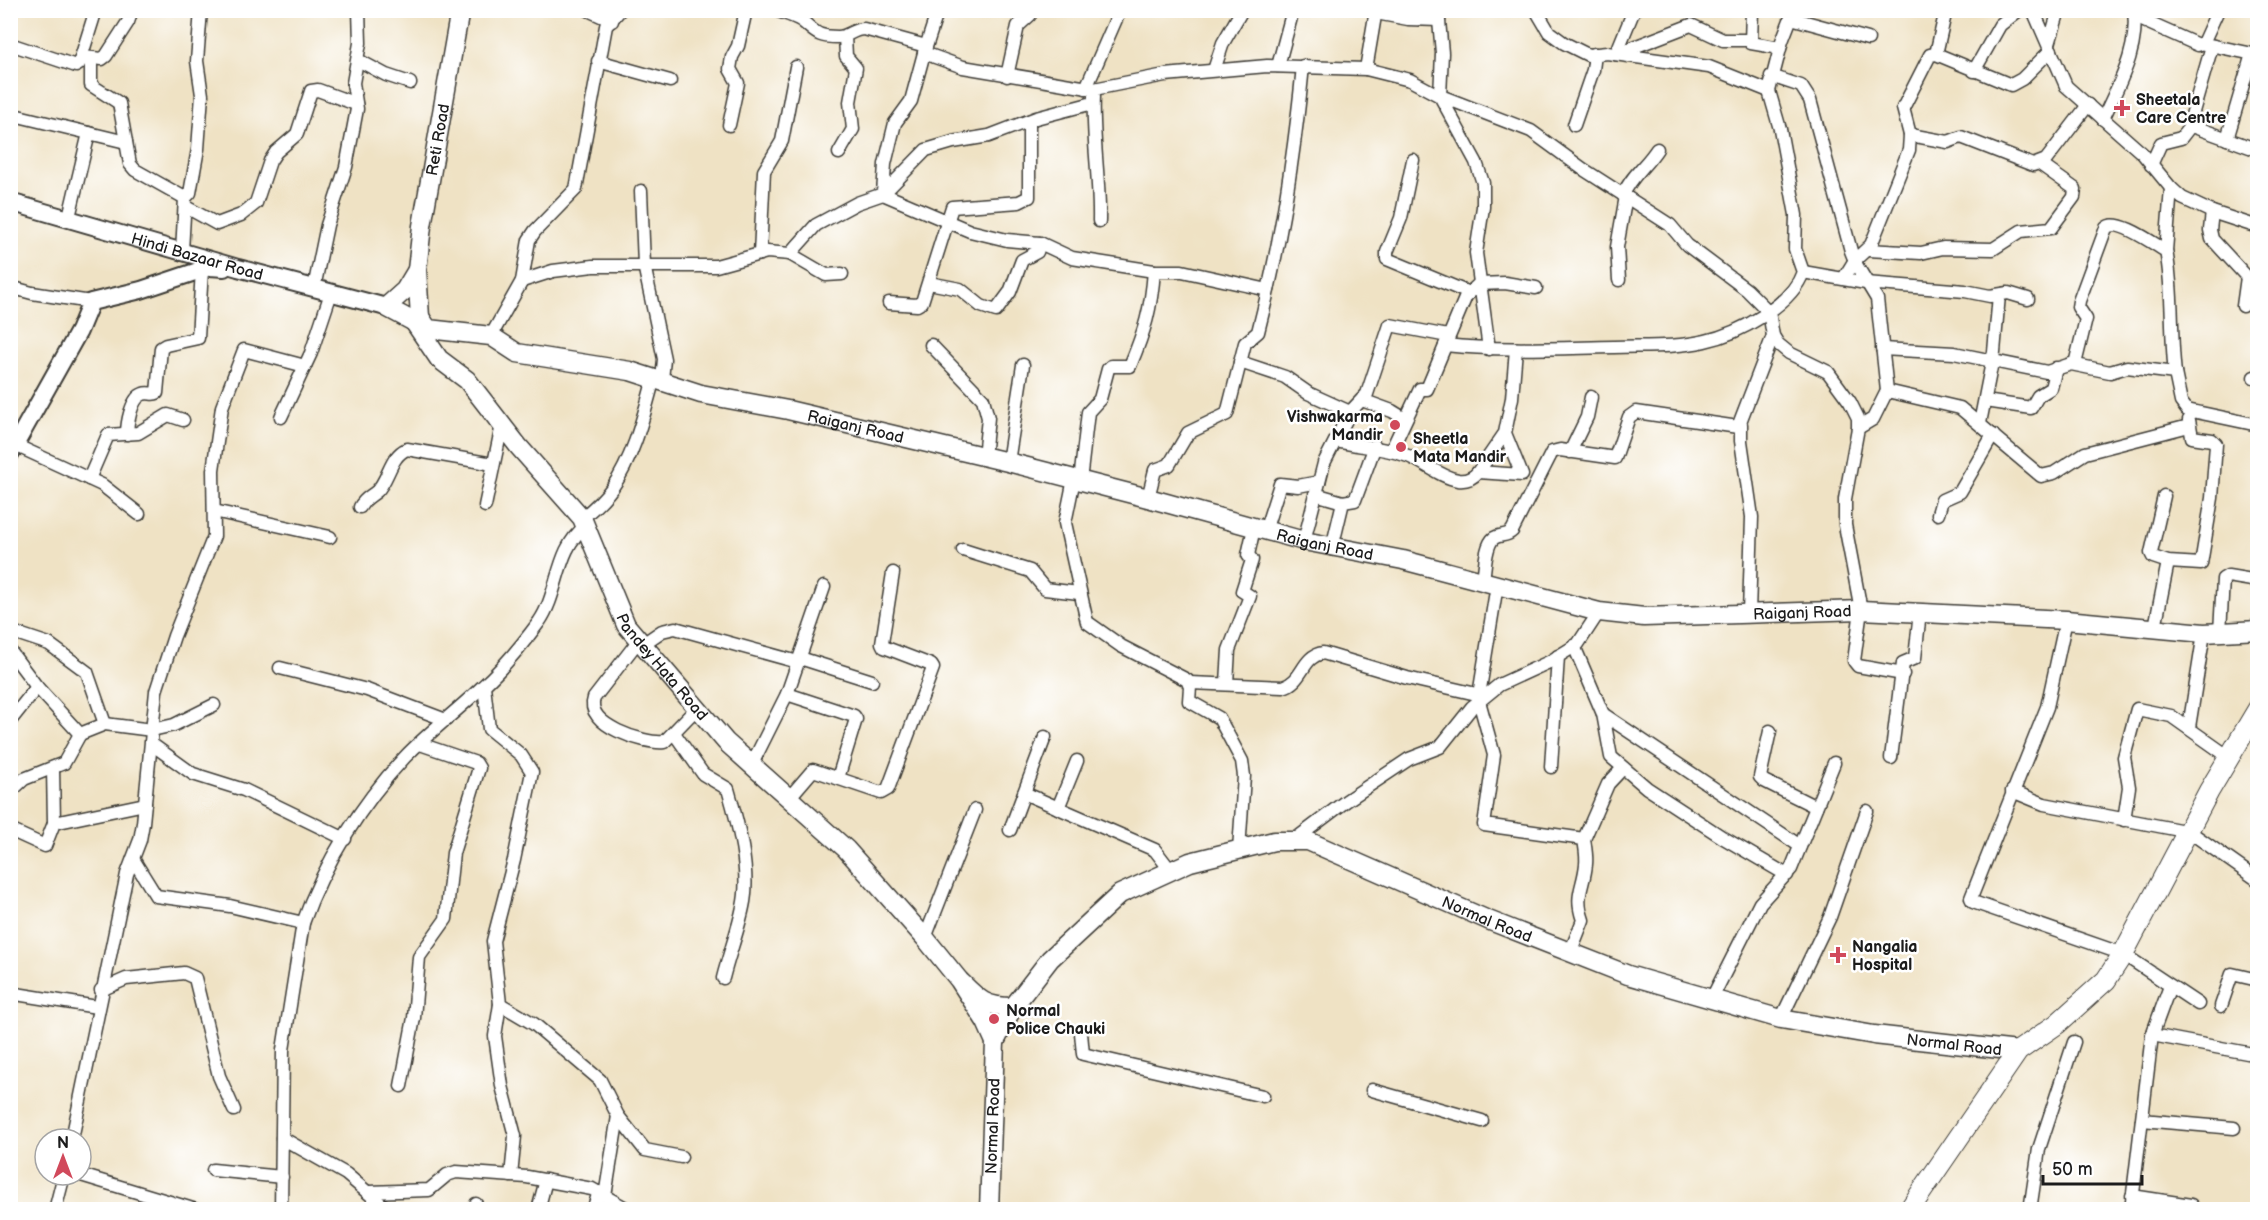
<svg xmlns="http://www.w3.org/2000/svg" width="2268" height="1220" font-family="'Balsamiq Sans',sans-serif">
<rect width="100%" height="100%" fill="#fff"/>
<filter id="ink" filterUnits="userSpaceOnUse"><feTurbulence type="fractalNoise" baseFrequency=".0167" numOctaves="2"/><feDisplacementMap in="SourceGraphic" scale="12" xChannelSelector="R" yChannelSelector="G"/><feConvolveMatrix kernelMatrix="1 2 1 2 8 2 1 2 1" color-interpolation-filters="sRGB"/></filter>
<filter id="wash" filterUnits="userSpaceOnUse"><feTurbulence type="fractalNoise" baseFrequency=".008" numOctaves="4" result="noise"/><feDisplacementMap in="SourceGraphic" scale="24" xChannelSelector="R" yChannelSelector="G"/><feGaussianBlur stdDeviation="1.35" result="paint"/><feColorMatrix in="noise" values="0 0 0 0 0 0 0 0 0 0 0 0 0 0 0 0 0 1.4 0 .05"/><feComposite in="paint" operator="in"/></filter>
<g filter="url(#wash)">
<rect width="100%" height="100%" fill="#efe2c4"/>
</g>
<g filter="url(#ink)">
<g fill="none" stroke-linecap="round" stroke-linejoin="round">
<defs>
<g id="minor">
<path d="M588,10l24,11"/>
<path d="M775,10c8,3 20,6 27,11 14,11 14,16 36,16 10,0 15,-8 26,-8l62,17"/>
<path d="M938,10l-14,43 39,14 131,22 71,-14 102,-9 99,3 44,11 28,15 93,36 52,38 87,56 17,20 60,45 22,22 4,24 5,8 11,9 39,19 22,30 8,16v10l-13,71v26l16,85 -7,51 4,5 45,8"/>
<path d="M1438,10l4,43 -2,43 36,66 7,21v24l-7,46 13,96"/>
<path d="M1536,10l13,22 15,11 24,12 19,-2 102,14 60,24"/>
<path d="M1752,10l-1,33 29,5"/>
<path d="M2033,10l33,76 77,68 28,34 11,10 30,14 46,15"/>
<path d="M1376,13l32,6 31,1"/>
<path d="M2135,17l63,28 5,-2 15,-33"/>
<path d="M1791,18l77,21"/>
<path d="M10,44l66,22 3,-2 15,-48"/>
<path d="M2049,44l10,-34"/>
<path d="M2205,44l53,11"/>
<path d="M924,53l-13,48 -16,22 -10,41 -2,30 87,37 37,9 33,3 32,15 82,13"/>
<path d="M1616,54l75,-29 32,15h27"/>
<path d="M1616,54l18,-44"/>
<path d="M1936,54l10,-44"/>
<path d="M83,57l19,2 4,-3 22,-34 4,-12"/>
<path d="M91,59v26l28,18 11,61 5,6 50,28 -3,53"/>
<path d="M358,60l28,15 24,8"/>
<path d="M598,61l72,20"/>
<path d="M1278,66l15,-56"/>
<path d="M1366,69l10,-59"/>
<path d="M1214,70l9,-27 19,-33"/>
<path d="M1974,71l26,-46 19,-15"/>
<path d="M1007,76l11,-50 12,-11"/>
<path d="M1771,76l30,10 9,14 41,151 6,15 20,33 10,92 -14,28 -15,9"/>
<path d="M1086,88l34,-78"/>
<path d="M1094,96c-2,42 6,83 5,125"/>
<path d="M10,114l116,28"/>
<path d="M2103,119c16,-36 36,-68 31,-109"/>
<path d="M729,125l9,-42 -8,-14 2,-12 6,-11 8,-36"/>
<path d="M1574,125l19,-55 2,-16"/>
<path d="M2189,125l69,25"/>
<path d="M1910,135l38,7 13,-5 72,28 13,-5 42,-55"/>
<path d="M2227,139l25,-85"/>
<path d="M839,153l14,-24 -3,-27 6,-34 -10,-12 -1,-20"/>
<path d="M1413,160l-12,58 -14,34v7l82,34"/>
<path d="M2151,165l10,-22 20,-5 7,-9 24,-83"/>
<path d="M641,191l3,74 20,94 -2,21"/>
<path d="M1623,195c8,-19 23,-29 34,-46"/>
<path d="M185,198l5,-5 8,-44 4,-54 -5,-34 4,-51"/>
<path d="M186,207l31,17 24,-9 15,-12 14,-42 6,-9 21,-18 14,-43 7,-1 38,14"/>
<path d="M2212,212l-2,18 2,9 35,38 -4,29"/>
<path d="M69,217l20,-84"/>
<path d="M1868,250l53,3 22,-5 50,1 28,-18 30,-3 23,-31 1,-8 -35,-25"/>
<path d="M2166,251l5,-63"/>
<path d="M760,254l4,-83 18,-30 14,-74"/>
<path d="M790,254l36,21 16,-1"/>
<path d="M1803,272l63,11 99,8 25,5 18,-3 20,6"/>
<path d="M1844,278l11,-18 16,-15 38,-95 1,-15 -7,-27 27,-53 6,-1 75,31 11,-6 29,-29"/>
<path d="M1619,280l-2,-33 9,-51"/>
<path d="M522,281l31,-10 40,-5h123l51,-14 23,2 26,-29 41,-22 26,-9 43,-44 27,-8 36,-6 47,-18 57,-15"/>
<path d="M929,283l31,6 21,17 15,5 14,-19 12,-32 15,-8 3,-9"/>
<path d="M10,287l22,6 59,9"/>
<path d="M314,288l13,-63 19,-58 11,-58 -4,-26 7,-40 -1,-33"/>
<path d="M889,303l28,2 5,-3 30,-95 67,-5 10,-5v-76"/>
<path d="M491,336l31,-55 7,-41 6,-9 41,-42 30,-163 14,-16"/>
<path d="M931,345l52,54 5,19 -4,39"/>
<path d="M1445,345c56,6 112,3 169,2 29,-1 62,1 91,-6 33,-7 87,-36 98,-69l-8,-23 1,-34 -16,-86 -11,-38 13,-50 12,-31"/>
<path d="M1882,349l72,4 93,19 24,-8 39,8 17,-5 48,6 6,29 6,8 71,15"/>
<path d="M1240,362l45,15 23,16 42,19 17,-18 23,-69 58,11"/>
<path d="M2075,364l11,-45 -8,-12 1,-6 27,-73c11,-11 48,16 60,23 8,41 4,81 9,122"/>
<path d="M2254,377l4,-1"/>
<path d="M1887,391l73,17 81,68 13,-3 31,-20 104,-27"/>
<path d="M1362,400l30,11 13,8"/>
<path d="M1985,401l46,7 7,-12 13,-8 5,-20"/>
<path d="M281,417l30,-64 20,-60"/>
<path d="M1980,423l14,-71 5,-57"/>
<path d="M1741,424v17l11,76 -3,96"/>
<path d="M1505,433l17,42 -44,-3 27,-39 7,-35 4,-49"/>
<path d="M127,434c0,-10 4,-36 16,-40 5,-2 10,1 14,-1l4,-45 5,-3 32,-7 4,-69"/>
<path d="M1336,441c25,6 47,6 72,15 16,6 32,21 50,24 8,1 15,-2 20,-8"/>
<path d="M15,445l87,40 37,29"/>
<path d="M1391,451l29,-62h7l39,-93 13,-12 26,-1 31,5"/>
<path d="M1570,452l17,-35 4,-20"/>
<path d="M1008,462l15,-97"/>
<path d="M89,479l19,-44 30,-2 30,-18 15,5"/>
<path d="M1074,479l-9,44 22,99 34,24 66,34 3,7 -1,14 30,17 23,43 2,15 -5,74"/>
<path d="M1080,481l8,-69 12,-13 8,-30 3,-3h19c15,-36 21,-56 24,-95h28l86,19"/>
<path d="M1315,494l28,8"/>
<path d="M2164,496l-13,57 2,4 15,5 33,2 11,-66 4,-54 -4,-4 -20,-3 -3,-17"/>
<path d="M1148,498l7,-28 14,-5 19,-32 39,-19 18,-71 13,-11c23,-89 36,-173 45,-266"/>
<path d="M485,506l17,-81"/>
<path d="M360,507c4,-8 10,-10 17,-16 12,-12 13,-35 30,-42l86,15"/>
<path d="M214,511l116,26"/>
<path d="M1938,514l4,-14 18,-8 33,-57"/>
<path d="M582,518c11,-9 22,-19 30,-30 22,-31 32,-74 42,-110"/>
<path d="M1265,531l15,-47 18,2 21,-4"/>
<path d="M1304,541l20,-78 26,-51"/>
<path d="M1332,548l11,-46 12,-2 20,-54"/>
<path d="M963,550l67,21 15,18 34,4"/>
<path d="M1483,580c2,-11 2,-35 11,-42 6,-4 12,-1 18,-7l40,-79 8,-2 55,8 14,-41 7,-5 102,15 35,-91"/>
<path d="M2066,620l-19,87 -76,191 2,4 150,52 75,50"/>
<path d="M2155,627l13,-65"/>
<path d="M10,631l39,13 38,28 18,52"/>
<path d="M2220,632l3,-53 5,-3 30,5"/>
<path d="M639,640l-45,58c-10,27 50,46 70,44l33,-34"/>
<path d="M643,644l19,-13 13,-3 123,34"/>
<path d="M1574,646l29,68 8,43 36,31 75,49 65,38"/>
<path d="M10,651l27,36 43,47 25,-10 47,6 22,-5 40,-20"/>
<path d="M800,658l72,23"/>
<path d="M280,668l87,22 79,30"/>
<path d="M1190,683l93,4c20,-5 19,-31 40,-34l84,25 78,18"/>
<path d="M1227,683l2,-33 21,-54 -8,-5 10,-31 -4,-5 6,-27"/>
<path d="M484,686l5,43 32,26 11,17 -18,88 -21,81 7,63 -5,32 7,50 13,50 -4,40"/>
<path d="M787,694l67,22 2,3 -18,59"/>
<path d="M1479,695l18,-110"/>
<path d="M1479,701l15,54 -10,70 100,14c1,8 3,17 2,25 -2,23 -12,31 -3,56l-13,33"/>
<path d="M1603,714l197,132"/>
<path d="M10,721l27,-34"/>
<path d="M2189,727l15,-94"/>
<path d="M1770,731l-10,46 4,4 52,26"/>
<path d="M674,733l29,41 25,15c10,34 23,83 15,118 -5,24 -14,47 -20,71"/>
<path d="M153,745l40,29 51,16 101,49"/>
<path d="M1891,758l12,-95 12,-5 5,-46"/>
<path d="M752,764l35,-70 37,-107"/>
<path d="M1551,767l7,-111"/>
<path d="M53,768l1,55"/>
<path d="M2012,791l32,13 146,28 68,48"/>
<path d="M10,792l14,-13 40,-16 16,-29"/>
<path d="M1024,793l131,57 16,21"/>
<path d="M789,798l24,-28 68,23 7,-4 45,-121 -2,-3 -47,-18 -2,-4 11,-70"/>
<path d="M1058,808l19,-47"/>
<path d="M2124,820l5,-33 -5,-30 13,-48 34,7 58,41"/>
<path d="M10,830l35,16 9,-23 91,-19"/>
<path d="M1010,830l35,-93"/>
<path d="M1584,839l24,-55 15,-16"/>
<path d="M1293,841l53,-40 63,-42 31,-12 32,-40 27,-22 50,-23 29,-18 21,-32"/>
<path d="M133,859l23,37 74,10 73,17"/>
<path d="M925,938l50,-128"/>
<path d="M101,990l25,-11 58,-6 11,5 24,98 15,34"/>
<path d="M10,993l87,14"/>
<path d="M1711,1000l49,-97 31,-34 43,-106"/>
<path d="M500,1004l34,20 66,56 18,36 27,34 36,7"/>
<path d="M2221,1006l11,-32 26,6"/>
<path d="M1781,1019l49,-102 37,-106"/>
<path d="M1081,1033l2,21 180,42"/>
<path d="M2152,1035l106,20"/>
<path d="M401,1086l13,-68 5,-61 27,-38 7,-66 26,-85 -3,-5 -56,-19"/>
<path d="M1372,1090l110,31"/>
<path d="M2142,1120l92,8"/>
<path d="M282,1138l64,36 42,36"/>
<path d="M72,1139l55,-265 13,-34 3,-17 13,-132 18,-55 40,-100 -1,-66 9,-63 22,-57 61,16"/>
<path d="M213,1170l69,7"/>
<path d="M81,1175l115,35"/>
<path d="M369,1192l60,-2 18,-15 9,-3 71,5 65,12 37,21"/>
<path d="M605,1196l13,-80"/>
<path d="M2132,1196l59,9 4,5"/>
<path d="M55,1210l9,-35"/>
<path d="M281,1210l2,-160 20,-127c21,-60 59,-120 102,-166 24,-25 52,-46 77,-70 21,-19 40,-42 57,-65 21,-30 16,-73 47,-96"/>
<path d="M474,1210l2,-6"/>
<path d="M538,1210l8,-30"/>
<path d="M593,1210l6,-18"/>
<path d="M2030,1210l9,-61 35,-107"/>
<path d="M2131,1210l21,-175 18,-49"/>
</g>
<g id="tertiary">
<path id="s1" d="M10,202l228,66 148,39"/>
<path d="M10,454l69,-123 12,-29 50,-12 69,-23 14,1"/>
</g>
<g id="secondary">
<path id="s2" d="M417,270l5,-44 38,-216"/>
<path d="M417,270l3,47 -6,5 -28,-15 19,-17z"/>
<path id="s3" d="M420,317l8,12 63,7 26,17 113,18 71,23 87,16 220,52 140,36 156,43 99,19 196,52 45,5 217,-7 205,10 138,13 54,-3"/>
<path id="s4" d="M414,322l25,37 28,21 52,67 63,71 44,107 100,117 120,107 79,89 34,42 27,42 9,20 18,-35c-29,0 -35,-8 -54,-27"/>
<path id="s5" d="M1013,1007l37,-48 70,-65 70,-32 84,-21h34l180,79 140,55 153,44 93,16 144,16"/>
<path id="s6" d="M989,1210l6,-168"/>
</g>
<path id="primary" d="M1909,1210l109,-159 39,-27 49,-44 17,-26 86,-163 49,-82"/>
</defs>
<!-- minor casing -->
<use href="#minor" stroke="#3c3a35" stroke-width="15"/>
<!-- tertiary casing -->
<use href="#tertiary" stroke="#3c3a35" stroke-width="20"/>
<!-- secondary casing -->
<use href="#secondary" stroke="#3c3a35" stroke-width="21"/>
<!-- primary casing -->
<use href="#primary" stroke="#3c3a35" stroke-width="22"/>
<!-- minor -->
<use href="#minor" stroke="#fff" stroke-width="12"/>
<!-- tertiary -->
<use href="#tertiary" stroke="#fff" stroke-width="16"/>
<!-- secondary -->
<use href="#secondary" stroke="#fff" stroke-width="18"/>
<!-- primary -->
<use href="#primary" stroke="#fff" stroke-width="20"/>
</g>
</g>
<!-- markers -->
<g fill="#d1495b" stroke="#fff" stroke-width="2">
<path d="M2119 99h6v6h6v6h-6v6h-6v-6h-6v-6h6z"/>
<circle cx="1395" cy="425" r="6"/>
<circle cx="1401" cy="447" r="6"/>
<path d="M1835 946h6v6h6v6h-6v6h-6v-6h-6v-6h6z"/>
<circle cx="994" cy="1019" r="6"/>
</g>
<g text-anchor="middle" stroke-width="5" stroke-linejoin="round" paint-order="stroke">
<!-- poi labels -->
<g font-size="16" font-weight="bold" fill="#1c1c1c" stroke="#fff" text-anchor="start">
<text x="2136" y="105">Sheetala<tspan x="2136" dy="18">Care Centre</tspan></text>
<text x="1383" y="422" text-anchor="end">Vishwakarma<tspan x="1383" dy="18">Mandir</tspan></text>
<text x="1413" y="444">Sheetla<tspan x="1413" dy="18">Mata Mandir</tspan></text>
<text x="1852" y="952">Nangalia<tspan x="1852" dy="18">Hospital</tspan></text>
<text x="1006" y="1016">Normal<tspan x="1006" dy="18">Police Chauki</tspan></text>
</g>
<!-- street labels -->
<g font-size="16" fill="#1c1c1c" stroke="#fff">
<text dy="6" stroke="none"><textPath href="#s2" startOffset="132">Reti Road</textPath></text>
<text dy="6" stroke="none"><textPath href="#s1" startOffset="195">Hindi Bazaar Road</textPath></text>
<text dy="6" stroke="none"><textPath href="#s3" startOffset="456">Raiganj Road</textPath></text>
<text dy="6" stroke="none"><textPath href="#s3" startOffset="940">Raiganj Road</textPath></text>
<text dy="6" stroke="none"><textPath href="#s3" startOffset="1426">Raiganj Road</textPath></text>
<text dy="6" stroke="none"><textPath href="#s4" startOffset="430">Pandey Hata Road</textPath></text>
<text dy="6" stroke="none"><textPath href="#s5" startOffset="549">Normal Road</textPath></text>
<text dy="6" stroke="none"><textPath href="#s5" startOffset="1035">Normal Road</textPath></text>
<text dy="6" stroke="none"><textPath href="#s6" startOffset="84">Normal Road</textPath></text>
</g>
</g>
<!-- margin -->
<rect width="2268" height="1220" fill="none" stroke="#fff" stroke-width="36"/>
<!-- north arrow -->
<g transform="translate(63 1157)"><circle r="28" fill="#ffffff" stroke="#a4a4a4" stroke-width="1.5"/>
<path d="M0-4.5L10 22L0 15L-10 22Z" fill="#d1495b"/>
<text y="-9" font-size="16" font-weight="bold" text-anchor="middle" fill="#1c1c1c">N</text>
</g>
<!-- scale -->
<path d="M2043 1175v9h99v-9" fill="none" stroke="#1c1c1c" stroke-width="3"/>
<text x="2052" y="1175" font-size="18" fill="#1c1c1c" stroke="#ffffff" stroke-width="4.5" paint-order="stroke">50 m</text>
</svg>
